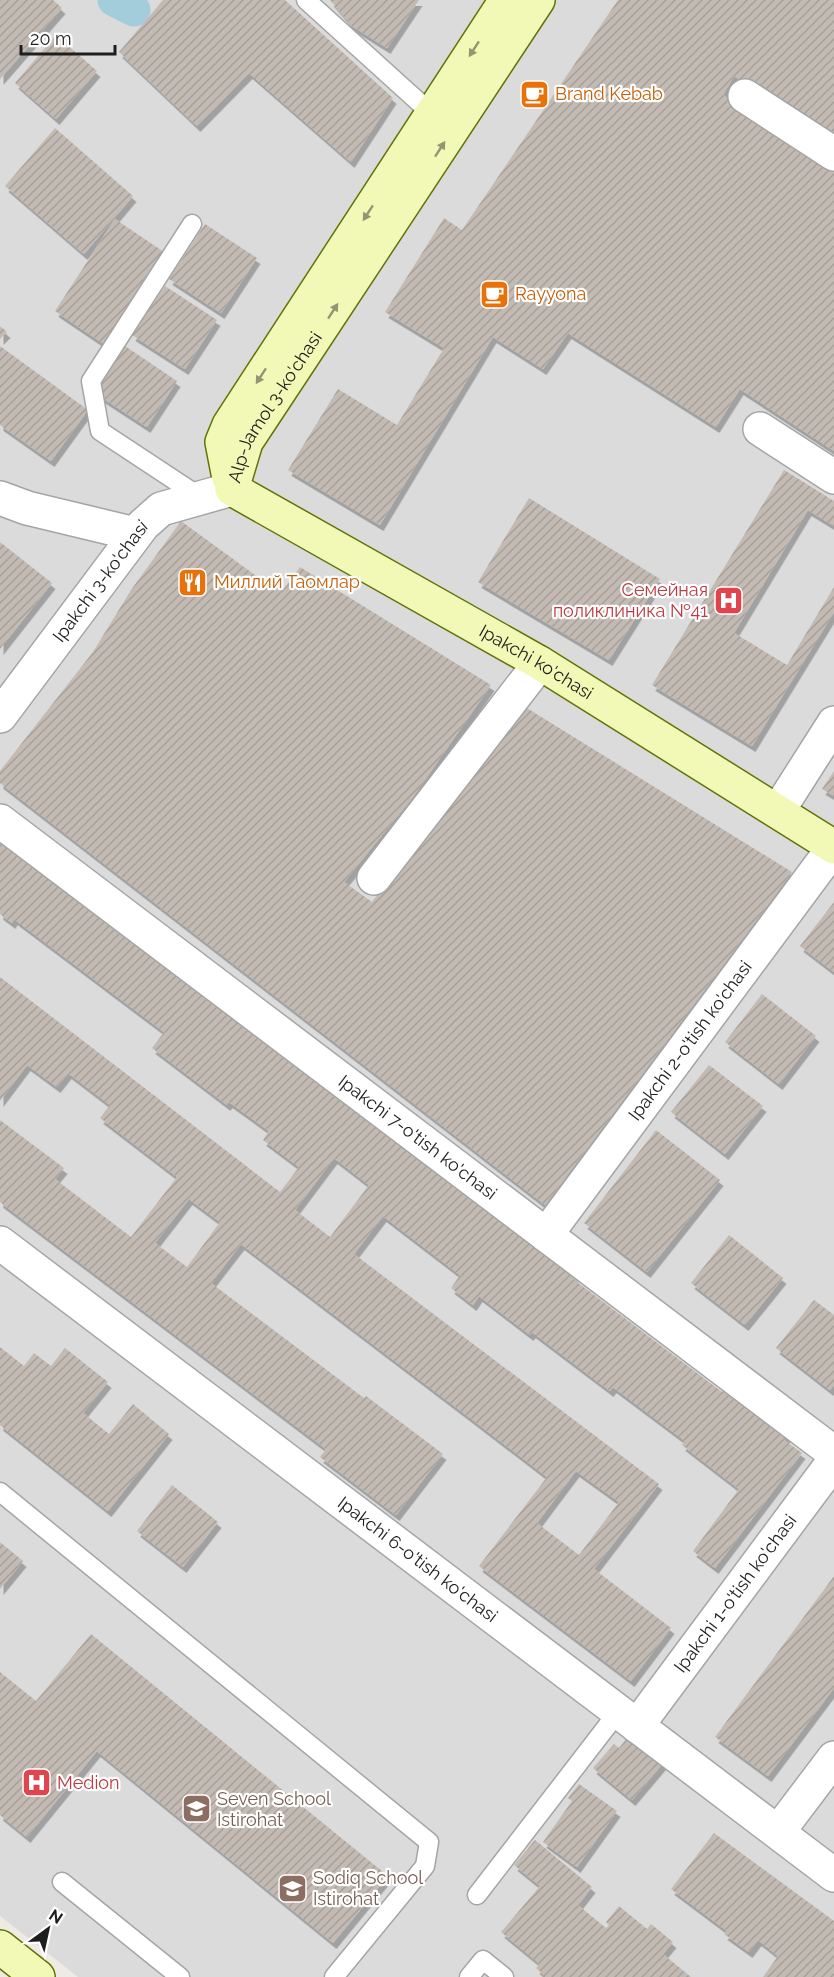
<svg xmlns="http://www.w3.org/2000/svg" width="834" height="1977" font-family="Raleway,sans-serif">
<defs>
<pattern id="building-hatch" width="6" height="6" patternUnits="userSpaceOnUse" patternTransform="scale(1.5)"><rect width="6" height="6" fill="#c3bbb3"/><path d="M-1 1l2-2M0 6l6-6M5 7l2-2" fill="none" stroke="#a7a09a"/></pattern>
<filter id="shadow"><feDropShadow dx="3.5" dy="6" stdDeviation="0" flood-color="#0004"/></filter>
</defs>
<rect width="100%" height="100%" fill="#efebe4"/>
<!-- residential -->
<path fill="#dcdbdb" d="M0,0h834v1977h-756l-78,-61z"/>
<g fill="none" stroke-linecap="round" stroke-linejoin="round">
<!-- canal -->
<path stroke="#a4cddc" stroke-width="33" d="M114,0l20,10"/>
</g>
<!-- building -->
<g fill="url(#building-hatch)" fill-rule="evenodd" filter="url(#shadow)">
<path d="M0,0h53l9,8 -62,71z"/>
<path d="M163,0h122l108,98 -42,64 -102,-89 -52,53 -78,-74z"/>
<path d="M330,0h89l-32,48 -35,-22z"/>
<path d="M618,0h216v142l-100,-66 -11,19 111,73v283l-94,-62 -24,38 -148,-94 -25,36 -50,-32 -113,188 -92,-55 50,-81 59,36 47,-77 -59,-36 59,-94 18,12z"/>
<path d="M56,35l41,36 -41,48 -41,-36z"/>
<path d="M55,128l78,68 -49,58 -79,-68z"/>
<path d="M115,219l49,33 -60,92 -49,-33z"/>
<path d="M205,224l52,34 -36,55 -52,-34z"/>
<path d="M165,286l52,34 -32,49 -53,-34z"/>
<path d="M0,326l7,6 -7,7z"/>
<path d="M0,346l88,64 -37,51 -51,-36z"/>
<path d="M125,346l52,35 -30,46 -52,-34z"/>
<path d="M784,470l50,31v25l-26,-16 -74,123 53,32 47,-78v25l-82,134 -100,-61z"/>
<path d="M529,498l131,81 -51,81 -131,-78z"/>
<path d="M181,521l74,54 28,15 17,-23 191,118 -78,112 -69,85 28,20 150,-197 270,167 -247,333 -545,-422v-12l93,-119 38,-62z"/>
<path d="M0,542l52,41 -52,66z"/>
<path d="M834,771v25l-12,-7z"/>
<path d="M0,837l198,150 -2,3 379,286 -2,3 149,113 3,-4 63,47 -4,5 18,13 -87,115 -22,-17 46,-62 -57,-44 3,-4 -72,-54 -3,4 -78,-59 -2,3 -51,-39 -6,9 -22,-17 9,-13 -77,-59 -29,38 305,230 -65,85 77,59 -40,53 -152,-115 68,-89 -77,-59 -229,-174 -30,39 153,115 2,-2 77,58 -47,61 -76,-58 6,-8 -326,-247v-82l64,48 -9,11 76,58 46,-60 -77,-59 10,-13 -42,-32 -11,14 -30,-22 -27,36v-124l280,215 19,-25 -36,-27 6,-9 -40,-29 -2,3 -75,-57 12,-16 -150,-113 -2,4 -12,-9zM334,1158l35,27 -39,52 -35,-27zM189,1199l31,23 -33,45 -32,-24zM576,1471l43,31 -40,53 -42,-32z"/>
<path d="M834,902v70l-34,-26z"/>
<path d="M762,994l54,42 -37,48 -54,-42z"/>
<path d="M709,1065l54,41 -38,48 -54,-42z"/>
<path d="M656,1130l64,50 -73,92 -63,-49z"/>
<path d="M729,1235l54,43 -38,47 -54,-42z"/>
<path d="M814,1300l20,15v70l-4,5 -54,-42z"/>
<path d="M0,1347l24,19 10,-13 17,13 14,-18 43,34 -25,31 26,21 24,-30 36,30 -61,77 -108,-86z"/>
<path d="M172,1485l46,37 -35,45 -46,-36z"/>
<path d="M0,1542l23,19 -23,28z"/>
<path d="M834,1576v112l-66,88 -53,-39z"/>
<path d="M91,1634l297,242 -55,67 -236,-192 -70,86 -27,-22v-143l36,29z"/>
<path d="M631,1733l34,28 -33,39 -39,-32 21,-24 5,4z"/>
<path d="M579,1784l38,27 -40,56 -34,-25 29,-41 -4,-3z"/>
<path d="M714,1833l120,88v56h-71l15,-21 -20,-16 -9,12 -25,-18 3,-3 -56,-42z"/>
<path d="M535,1840l57,47 -14,18 28,23 3,-3 -3,-3 13,-16 28,23 4,-5 22,18 -10,12 28,23h-145l-10,-9 4,-4 -39,-32 39,-46 -26,-21z"/>
</g>
<g fill="none" stroke-linecap="round" stroke-linejoin="round">
<defs>
<g id="service">
<path d="M306,0l126,114"/>
<path d="M192,224l-101,157 9,50 100,66"/>
<path d="M0,1492l429,350 -4,24 -91,111"/>
<path d="M62,1882l118,95"/>
<path d="M477,1895l141,-183"/>
<path d="M469,1977l14,-17 21,17"/>
</g>
<g id="minor">
<path d="M745,96l89,58"/>
<path d="M760,429l74,48"/>
<path d="M0,498l27,10 108,26"/>
<path id="s1" d="M0,716l143,-191 18,-16 71,-20"/>
<path d="M778,811l56,-88"/>
<path id="s2" d="M0,821l834,632"/>
<path d="M374,878l166,-215"/>
<path id="s3" d="M546,1235l288,-388"/>
<path id="s4" d="M0,1243l834,632"/>
<path id="s5" d="M637,1726l197,-265"/>
<path d="M778,1832l56,-74"/>
</g>
<g id="secondary">
<path d="M229,478l-7,-36 7,-17 277,-425"/>
<path id="s6" d="M232,489l308,174 294,184"/>
<path id="s7" d="M232,489l14,-47 292,-442"/>
<path d="M0,1947l38,30"/>
</g>
</defs>
<!-- service casing -->
<use href="#service" stroke="#a5a5a5" stroke-width="21"/>
<!-- minor casing -->
<use href="#minor" stroke="#a5a5a5" stroke-width="36"/>
<!-- secondary casing -->
<use href="#secondary" stroke="#627306" stroke-width="36"/>
<!-- service -->
<use href="#service" stroke="#fff" stroke-width="18"/>
<!-- minor -->
<use href="#minor" stroke="#fff" stroke-width="33"/>
<!-- secondary -->
<use href="#secondary" stroke="#f2f9b7" stroke-width="33"/>
</g>
<!-- one-way arrows -->
<defs><path id="oneway-solid" d="M-6-.8H1V-3.2L6.5 0L1 3.2V.8H-6Z" transform="scale(1.5)"/></defs>
<g fill="#939672">
<use href="#oneway-solid" transform="translate(474 49) rotate(123)"/>
<use href="#oneway-solid" transform="translate(440 149) rotate(-57)"/>
<use href="#oneway-solid" transform="translate(368 213) rotate(123)"/>
<use href="#oneway-solid" transform="translate(333 311) rotate(-57)"/>
<use href="#oneway-solid" transform="translate(261 376) rotate(123)"/>
</g>
<!-- icons -->
<defs>
<symbol id="cafe-square" viewBox="-11 -11 22 22"><rect x="-9" y="-9" width="18" height="18" rx="4" fill="#e8710a" stroke="#fff"/><path d="M-5.5-4.5H6V0H3Q3 3.5 0 3.5H-2.5Q-5.5 3.5-5.5 0ZM3-3.2v2h1.7v-2ZM-6 4.5H4V6H-6Z" fill="#fff"/></symbol>
<symbol id="restaurant-square" viewBox="-11 -11 22 22"><rect x="-9" y="-9" width="18" height="18" rx="4" fill="#e8710a" stroke="#fff"/><path d="M-5-6h1v4h1v-4h1v4h1v-4h1v5L-1.5 .5V6h-2V.5L-5-1ZM5-6V6H3V1.5H1.5Q1.5-4 5-6Z" fill="#fff"/></symbol>
<symbol id="hospital-square" viewBox="-11 -11 22 22"><rect x="-9" y="-9" width="18" height="18" rx="4" fill="#e0444e" stroke="#fff"/><path d="M-5-5h3v3.5h4V-5h3V5h-3V1.5h-4V5h-3Z" fill="#fff"/></symbol>
<symbol id="school-square" viewBox="-11 -11 22 22"><rect x="-9" y="-9" width="18" height="18" rx="4" fill="#8d6e63" stroke="#fff"/><path d="M0-5L7-2L0 1L-7-2ZM-4 1L0 2.5L4 1V4Q0 6-4 4Z" fill="#fff"/></symbol>
</defs>
<g fill-rule="evenodd">
<use href="#cafe-square" x="518" y="78" width="33" height="33"/>
<use href="#cafe-square" x="478" y="278" width="33" height="33"/>
<use href="#restaurant-square" x="176" y="566" width="33" height="33"/>
<use href="#hospital-square" x="712" y="584" width="33" height="33"/>
<use href="#hospital-square" x="20" y="1766" width="33" height="33"/>
<use href="#school-square" x="180" y="1792" width="33" height="33"/>
<use href="#school-square" x="276" y="1872" width="33" height="33"/>
</g>
<g text-anchor="middle" stroke-width="4.5" stroke-linejoin="round" paint-order="stroke">
<!-- food labels -->
<g font-size="18" fill="#c56008" stroke="#fff" text-anchor="start">
<text x="555" y="100">Brand Kebab</text>
<text x="515" y="300">Rayyona</text>
<text x="214" y="588">Миллий Таомлар</text>
</g>
<!-- street labels -->
<g font-size="18" fill="#1e1e1e" stroke="#fff">
<text dy="6" stroke="none"><textPath href="#s7" startOffset="93">Alp-Jamol 3-ko'chasi</textPath></text>
<text dy="6" stroke="none"><textPath href="#s1" startOffset="168">Ipakchi 3-ko'chasi</textPath></text>
<text dy="6" stroke="none"><textPath href="#s6" startOffset="350">Ipakchi ko'chasi</textPath></text>
<text dy="6" stroke="none"><textPath href="#s3" startOffset="242">Ipakchi 2-o'tish ko'chasi</textPath></text>
<text dy="6" stroke="none"><textPath href="#s2" startOffset="524">Ipakchi 7-o'tish ko'chasi</textPath></text>
<text dy="6" stroke="none"><textPath href="#s4" startOffset="524">Ipakchi 6-o'tish ko'chasi</textPath></text>
<text dy="6" stroke="none"><textPath href="#s5" startOffset="165">Ipakchi 1-o'tish ko'chasi</textPath></text>
</g>
<!-- health labels -->
<g font-size="18" fill="#be3a42" stroke="#fff" text-anchor="end">
<text x="708" y="596">Семейная<tspan x="708" dy="21">поликлиника №41</tspan></text>
<text x="57" y="1789" text-anchor="start">Medion</text>
</g>
<!-- education labels -->
<g font-size="18" fill="#785e54" stroke="#fff" text-anchor="start">
<text x="217" y="1805">Seven School<tspan x="217" dy="21">Istirohat</tspan></text>
<text x="313" y="1884">Sodiq School<tspan x="313" dy="21">Istirohat</tspan></text>
</g>
</g>
<!-- north arrow -->
<g transform="translate(48 1929) rotate(33)" stroke="#ffffff" stroke-width="4.5" paint-order="stroke">
<path d="M0-4.5L10 22L0 15L-10 22Z" fill="#1e1e1e"/>
<text y="-9" font-size="16" font-weight="bold" text-anchor="middle" fill="#1e1e1e">N</text>
</g>
<!-- scale -->
<path d="M21 45v9h94v-9" fill="none" stroke="#1e1e1e" stroke-width="3"/>
<text x="30" y="45" font-size="18" fill="#1e1e1e" stroke="#ffffff" stroke-width="4.5" paint-order="stroke">20 m</text>
</svg>
